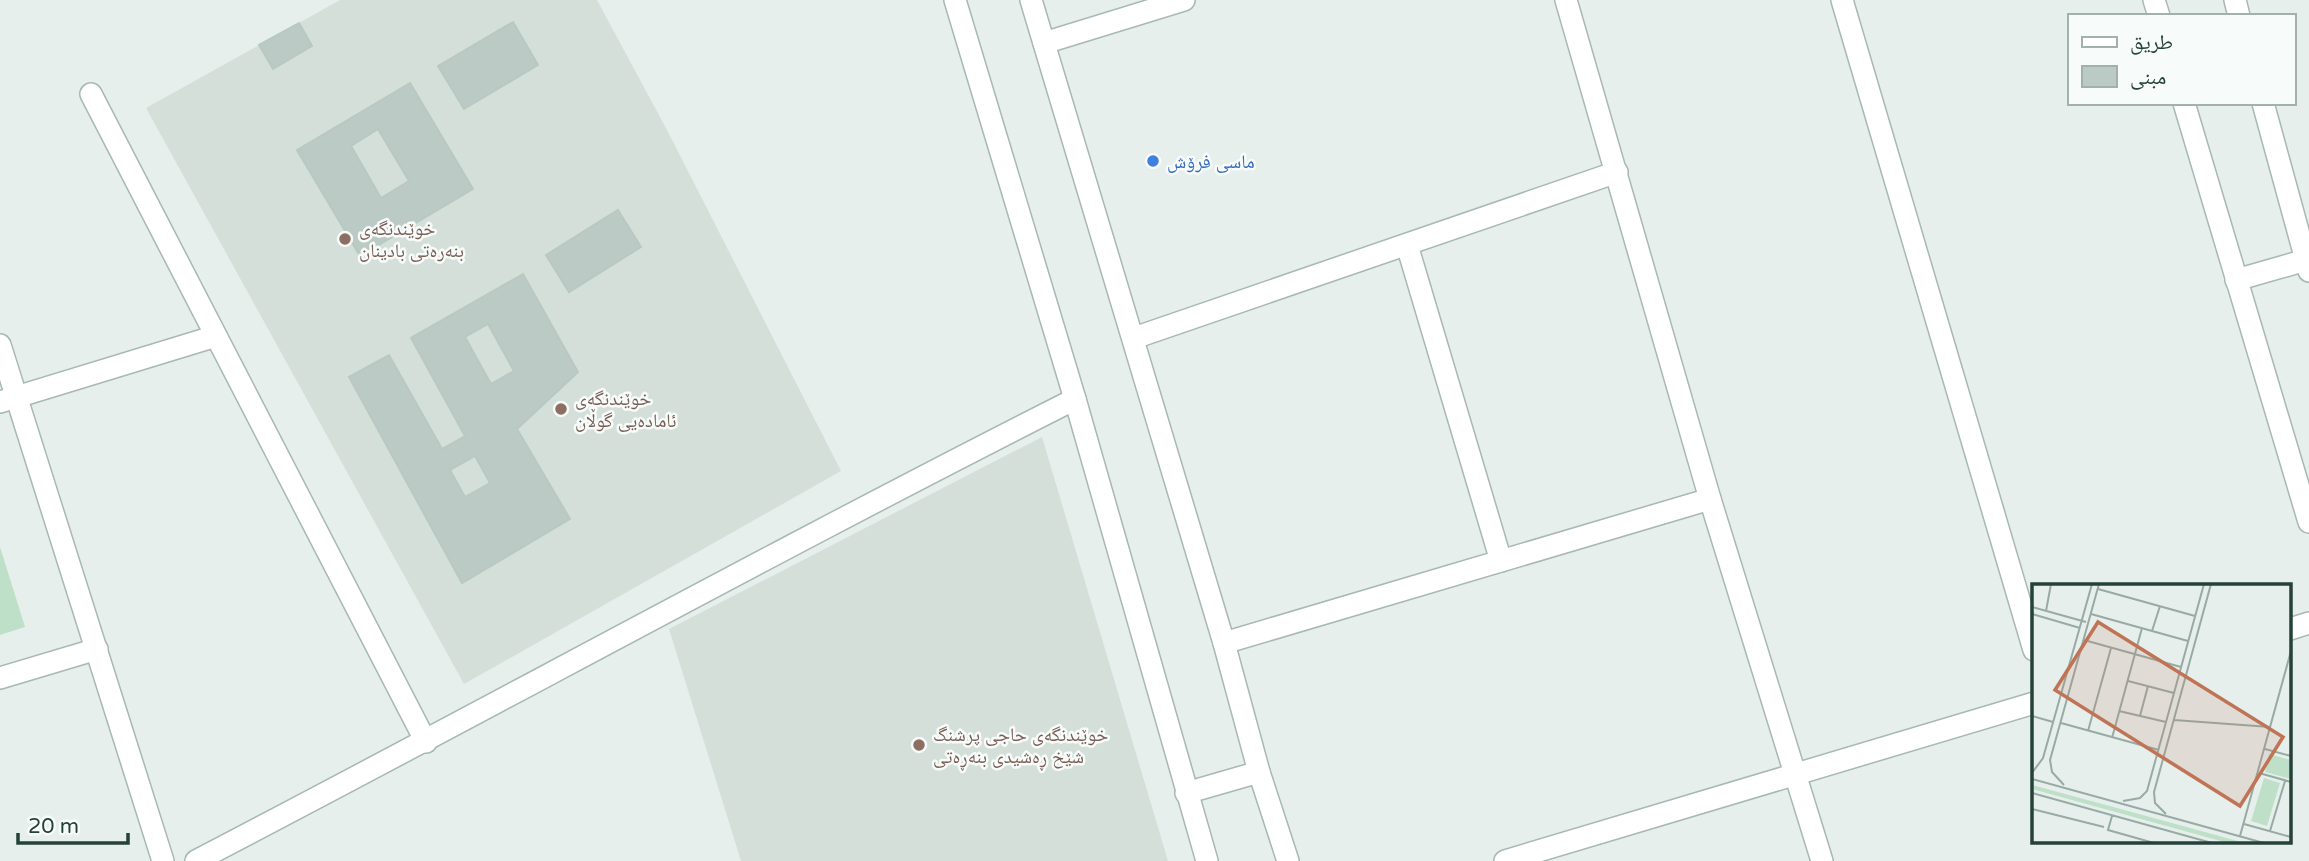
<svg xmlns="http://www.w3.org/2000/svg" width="2309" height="861" font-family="'Varela Round','Noto Naskh Arabic',sans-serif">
<rect width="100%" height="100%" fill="#e6efeb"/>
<!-- built -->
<g fill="#d4dfda">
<path d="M340,0h257l70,130 174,341 -377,213 -318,-576z"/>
<path d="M1042,437l126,424h-427l-72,-232z"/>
</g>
<!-- green -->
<path fill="#bfe0c8" d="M0,547l25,80 -25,8z"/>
<!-- building -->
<g fill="#bbcac4" stroke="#b8c9c2" stroke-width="2" fill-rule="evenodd">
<path d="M513,22l25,43 -74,44 -26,-43z"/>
<path d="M299,23l13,23 -39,23 -14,-24z"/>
<path d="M410,83l63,106 -113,67 -63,-106zM378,129l31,52 -28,17 -30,-52z"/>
<path d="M618,210l23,37 -72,45 -23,-37z"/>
<path d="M523,274l55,98 -61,57 53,90 -108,64 -113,-206 40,-22 53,94 23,-13 -54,-98zM488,324l26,47 -23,13 -26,-47zM475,456l15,27 -25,14 -15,-27z"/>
</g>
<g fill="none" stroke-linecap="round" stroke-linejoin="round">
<defs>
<g id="minor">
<path d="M955,0l120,399 132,462"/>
<path d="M1031,0l193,643 35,129 29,89"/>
<path d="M1566,0l144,499 112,362"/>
<path d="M1842,0l192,650"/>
<path d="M2154,0l5,16"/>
<path d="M2235,0l4,16"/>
<path d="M1044,43l140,-43"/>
<path d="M91,94l335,648"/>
<path d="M2184,103l125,419"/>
<path d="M2263,103l46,168"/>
<path d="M1407,245l94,316"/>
<path d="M2236,280l70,-20"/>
<path d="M1134,338l483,-166"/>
<path d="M0,345l163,516"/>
<path d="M0,402l216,-66"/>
<path d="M2290,629l19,-6"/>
<path d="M1224,643l486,-144"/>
<path d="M0,678l97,-29"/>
<path d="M1186,793l73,-21"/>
<path d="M196,861c294,-153 584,-313 879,-462"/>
<path d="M1505,861l529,-158"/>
</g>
</defs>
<!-- minor casing -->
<use href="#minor" stroke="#a8b8b2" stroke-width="24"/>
<!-- minor -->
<use href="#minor" stroke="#fff" stroke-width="21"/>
</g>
<!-- markers -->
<circle fill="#3f7fe0" stroke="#f7fbf9" stroke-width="2.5" cx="1153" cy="161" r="7"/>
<g fill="#8d6e63" stroke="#f7fbf9" stroke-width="2.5">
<circle cx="345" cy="239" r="7"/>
<circle cx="561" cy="409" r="7"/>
<circle cx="919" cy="745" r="7"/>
</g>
<g text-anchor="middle" stroke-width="5" stroke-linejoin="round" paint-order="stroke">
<!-- shop labels -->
<g font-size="19" fill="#366cbe" stroke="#f7fbf9" text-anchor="start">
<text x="1167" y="168">ماسی فرۆش</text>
</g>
<!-- education labels -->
<g font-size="19" fill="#785e54" stroke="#f7fbf9" text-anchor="start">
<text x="359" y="235">خوێندنگەی<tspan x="359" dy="22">بنەرەتی بادینان</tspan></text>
<text x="575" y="405">خوێندنگەی<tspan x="575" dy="22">ئامادەیی گوڵان</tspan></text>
<text x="933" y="741">خوێندنگەی حاجی پرشنگ<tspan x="933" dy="22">شێخ ڕەشیدی بنەڕەتی</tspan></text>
</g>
</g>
<!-- overview -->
<g transform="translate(2032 584)">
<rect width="259" height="259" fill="#e6efeb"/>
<path d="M237,170l22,6v19l-26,-7zM232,194l16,5 -13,43 -16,-5zM0,201l74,20 139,38h-17l-196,-54z" fill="#bfe0c8"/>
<path fill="none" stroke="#98aaa4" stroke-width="2" d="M66,5l97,27M0,23l54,15M14,27l5,-27M0,30l48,14M59,30l97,27M120,47l8,-25M52,56l97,27M96,97l46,12M87,127l47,11M0,132l21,6M108,132l8,-30M142,136l96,7M29,139l98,27M56,147l23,-83M80,154l30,-110M233,165l26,7M0,189l11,-15 49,-174M227,189l32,9M0,195l232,64M32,201l-12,-13 -2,-12 49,-176M0,209l180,50M91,217l17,-3 7,-7 57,-207M0,225l72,18M134,230l-11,-11 -1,-11 57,-208M80,232l-4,14 46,13M212,240l47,13M238,247l15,-50M208,252l51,-185"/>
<path fill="#c07456" fill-opacity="0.15" stroke="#c07456" stroke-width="3.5" d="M66,38l185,115 -43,69 -185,-116z"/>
<rect width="259" height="259" fill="none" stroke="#24423a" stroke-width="3.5"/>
</g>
<!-- legend -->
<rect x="2068" y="14" width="228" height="91" fill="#f7fbf9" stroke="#a3b1ad" stroke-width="2"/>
<rect x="2082" y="37" width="35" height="10" fill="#ffffff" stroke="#a3b1ad" stroke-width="2"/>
<text x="2130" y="49" font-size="21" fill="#24423a">طريق</text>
<rect x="2082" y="66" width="35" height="21" fill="#bbcac4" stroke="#a3b1ad" stroke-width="2"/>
<text x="2130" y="84" font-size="21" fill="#24423a">مبنى</text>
<!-- scale -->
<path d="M18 833v10h110v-10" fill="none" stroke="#24423a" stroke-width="3.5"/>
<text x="28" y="833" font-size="21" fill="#24423a" stroke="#f7fbf9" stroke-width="5" paint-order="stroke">20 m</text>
</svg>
